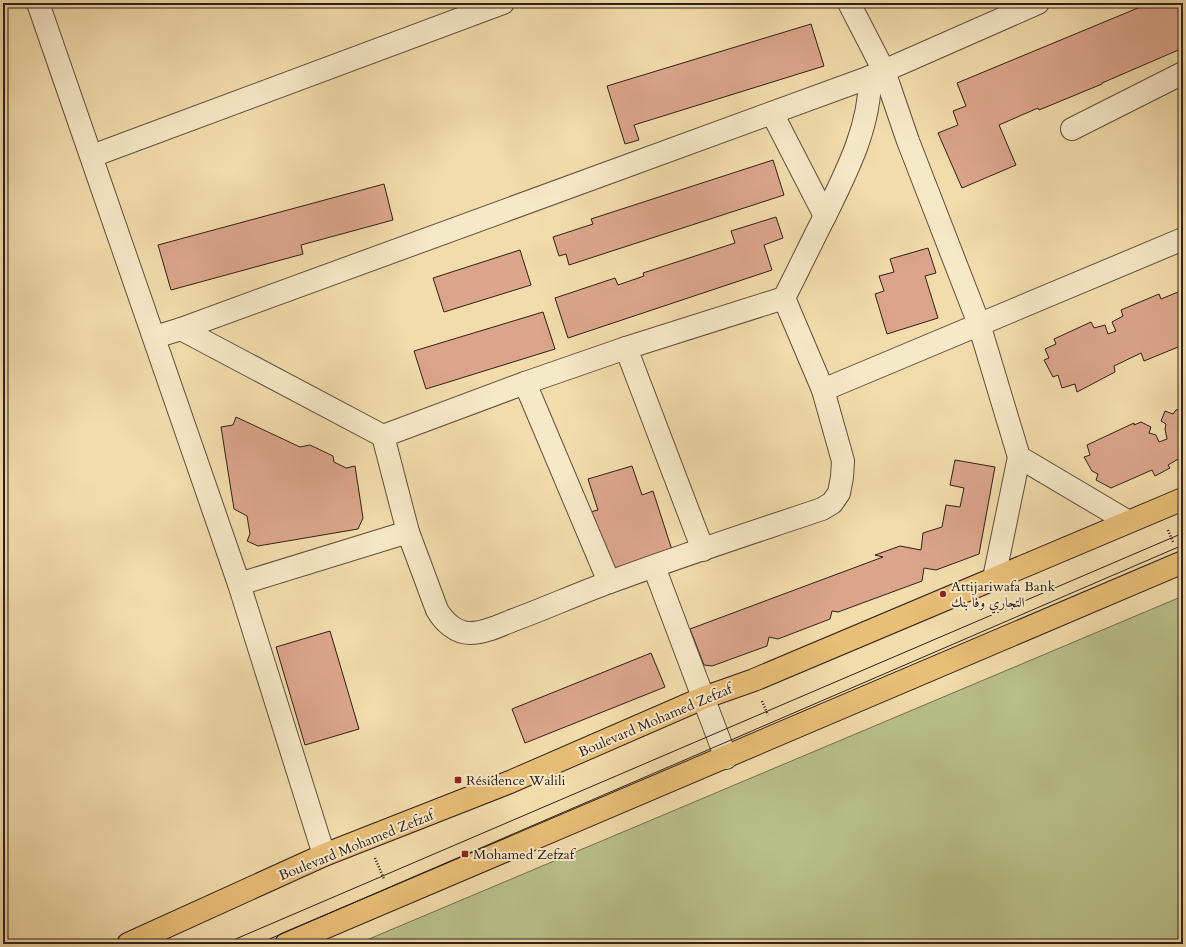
<svg xmlns="http://www.w3.org/2000/svg" width="1186" height="947" font-family="Cardo,Amiri,serif">
<rect width="100%" height="100%" fill="#f2dcab"/>
<filter id="stains"><feTurbulence type="fractalNoise" baseFrequency=".005" numOctaves="4"/><feColorMatrix values="0 0 0 0 .2 0 0 0 0 .09 0 0 0 0 .02 0 0 0 .5 -.17"/></filter>
<radialGradient id="worn" r=".72"><stop offset=".6" stop-color="#630" stop-opacity="0"/><stop offset="1" stop-color="#630" stop-opacity=".3"/></radialGradient>
<!-- green -->
<path fill="#b9c089" stroke="#747050" d="M1183,596v348h-825l11,-5z"/>
<!-- building -->
<g fill="#dca58b" stroke="#2f2017">
<path d="M1150,3h33v45l-81,35v1l-63,26 -1,-2 -39,17 17,40 -54,23 -24,-55 20,-8 -5,-14 13,-5 -9,-23z"/>
<path d="M811,24l13,42 -190,59 5,15 -14,4 -18,-58z"/>
<path d="M773,160l11,35 -215,70 -3,-11 -7,2 -6,-19 40,-13 -2,-5z"/>
<path d="M384,184l9,36 -92,25 2,9 -132,36 -13,-45z"/>
<path d="M776,217l7,21 -19,7 8,25 -204,68 -13,-40 60,-20 3,7 26,-9 -1,-3 92,-30 -4,-12z"/>
<path d="M928,248l8,25 -11,3 13,42 -51,16 -12,-40 9,-3 -5,-15 15,-4 -4,-13z"/>
<path d="M520,250l11,35 -87,27 -11,-34z"/>
<path d="M1183,290v45l-2,1 2,9 -39,16 -3,-8 -27,13 1,6 -38,20 -2,-8 -13,4 -4,-13 -5,2 -9,-17 5,-2 -4,-9 11,-5 -2,-5 37,-17 3,6 11,-3 3,9 8,-3 -4,-9 11,-6 -2,-6 38,-16 2,5z"/>
<path d="M543,312l12,37 -129,40 -12,-38z"/>
<path d="M1183,402v62l-3,-6 -12,7 2,3 -15,8 -3,-6 -41,18 -15,-8 2,-6 -6,-3 -8,-14 6,-2 -3,-10 47,-22v2l7,-3 10,5 -2,6 7,2 3,7 8,-3 -2,-10 1,-5 -5,-3 4,-10 8,3 3,-4 6,-2 -2,-5z"/>
<path d="M236,417l64,30 10,-2 23,11 1,6 12,6 9,-2 8,52 -5,11 -100,17 -11,-5 3,-7 -3,-18 -13,-7 -13,-82 12,-2z"/>
<path d="M955,460l40,7 -16,87 -43,16 -12,-2 -2,13 -84,31 -6,-1 -2,8 -52,20 -9,-2 -2,9 -55,20 -8,-1 -14,-36 193,-72 -8,-2 25,-9 21,4 2,-17 19,-6 4,-22 14,2 4,-19 -14,-3z"/>
<path d="M632,466l10,29 11,-4 19,59 -63,20 -19,-58 8,-2 -10,-31z"/>
<path d="M330,631l29,98 -54,16 -29,-98z"/>
<path d="M651,653l14,34 -140,56 -13,-34z"/>
</g>
<g fill="none" stroke-linecap="round" stroke-linejoin="round">
<defs>
<g id="minor">
<path d="M38,3l201,581 85,271"/>
<path d="M849,3l35,68 24,70 71,183 40,133 -25,121"/>
<path d="M772,113l53,103"/>
<path d="M1072,129l111,-56"/>
<path d="M92,156l411,-153"/>
<path d="M181,329l202,107 25,96 29,78c7,12 19,23 33,23 14,0 29,-7 41,-12 33,-12 66,-27 99,-39 70,-26 141,-49 212,-73l10,-6 7,-10 3,-16 1,-16 -20,-71 -39,-92"/>
<path d="M155,337l26,-8 689,-252 168,-74"/>
<path d="M626,348l77,202"/>
<path d="M525,383l84,199"/>
<path d="M823,390l360,-151"/>
<path d="M383,436l142,-53 101,-35 158,-50c14,-27 27,-55 41,-82 22,-45 45,-89 45,-139"/>
<path d="M1019,457l108,64"/>
<path d="M654,567l72,191"/>
<path d="M239,584l169,-52"/>
</g>
<g id="primary">
<path d="M128,944l196,-89 186,-73 193,-84 51,-18 429,-181"/>
<path d="M286,944l897,-382"/>
</g>
</defs>
<!-- minor casing -->
<use href="#minor" stroke="#604f3c" stroke-width="24"/>
<!-- primary casing -->
<use href="#primary" stroke="#2f2017" stroke-width="24"/>
<!-- path -->
<g stroke="#2f2017" stroke-width="2.5" stroke-dasharray="1 2" stroke-linecap="butt">
<path d="M1168,530l5,12"/>
<path d="M762,701l6,14"/>
<path d="M375,858l9,21"/>
</g>
<!-- minor -->
<use href="#minor" stroke="#f7e8c8" stroke-width="22"/>
<!-- primary -->
<use href="#primary" stroke="#e9be76" stroke-width="22"/>
<!-- tram -->
<g stroke="#2f2017" stroke-width="1">
<path d="M224,944l959,-411"/>
<path d="M258,944l925,-399"/>
</g>
</g>
<!-- markers -->
<g fill="#8f2418" stroke="#f7e8c8" stroke-width="1.5">
<circle cx="943" cy="594" r="4"/>
<rect x="454" y="776" width="8" height="8" rx="2"/>
<rect x="461" y="850" width="8" height="8" rx="2"/>
</g>
<g text-anchor="middle" stroke-width="4" stroke-linejoin="round" paint-order="stroke">
<!-- poi labels -->
<g font-size="14" fill="#2f2017" stroke="#f7e8c8" text-anchor="start">
<text x="951" y="591">Attijariwafa Bank<tspan x="951" dy="16">التجاري وفا بنك</tspan></text>
<text x="466" y="785">Résidence Walili</text>
<text x="473" y="859">Mohamed Zefzaf</text>
</g>
<!-- street labels -->
<g font-size="14" fill="#2f2017" stroke="#f7e8c8">
<text transform="translate(655 720) rotate(-23)" y="5">Boulevard Mohamed Zefzaf</text>
<text transform="translate(356 845) rotate(-22)" y="5">Boulevard Mohamed Zefzaf</text>
</g>
</g>
<!-- margin -->
<rect width="1186" height="947" fill="none" stroke="#f2dcab" stroke-width="16"/>
<rect x="4" y="4" width="1178" height="939" fill="none" stroke="#2f2017" stroke-width="2"/>
<rect x="8" y="8" width="1170" height="931" fill="none" stroke="#2f2017"/>
<rect width="100%" height="100%" filter="url(#stains)"/>
<rect width="100%" height="100%" fill="url(#worn)"/>
</svg>
